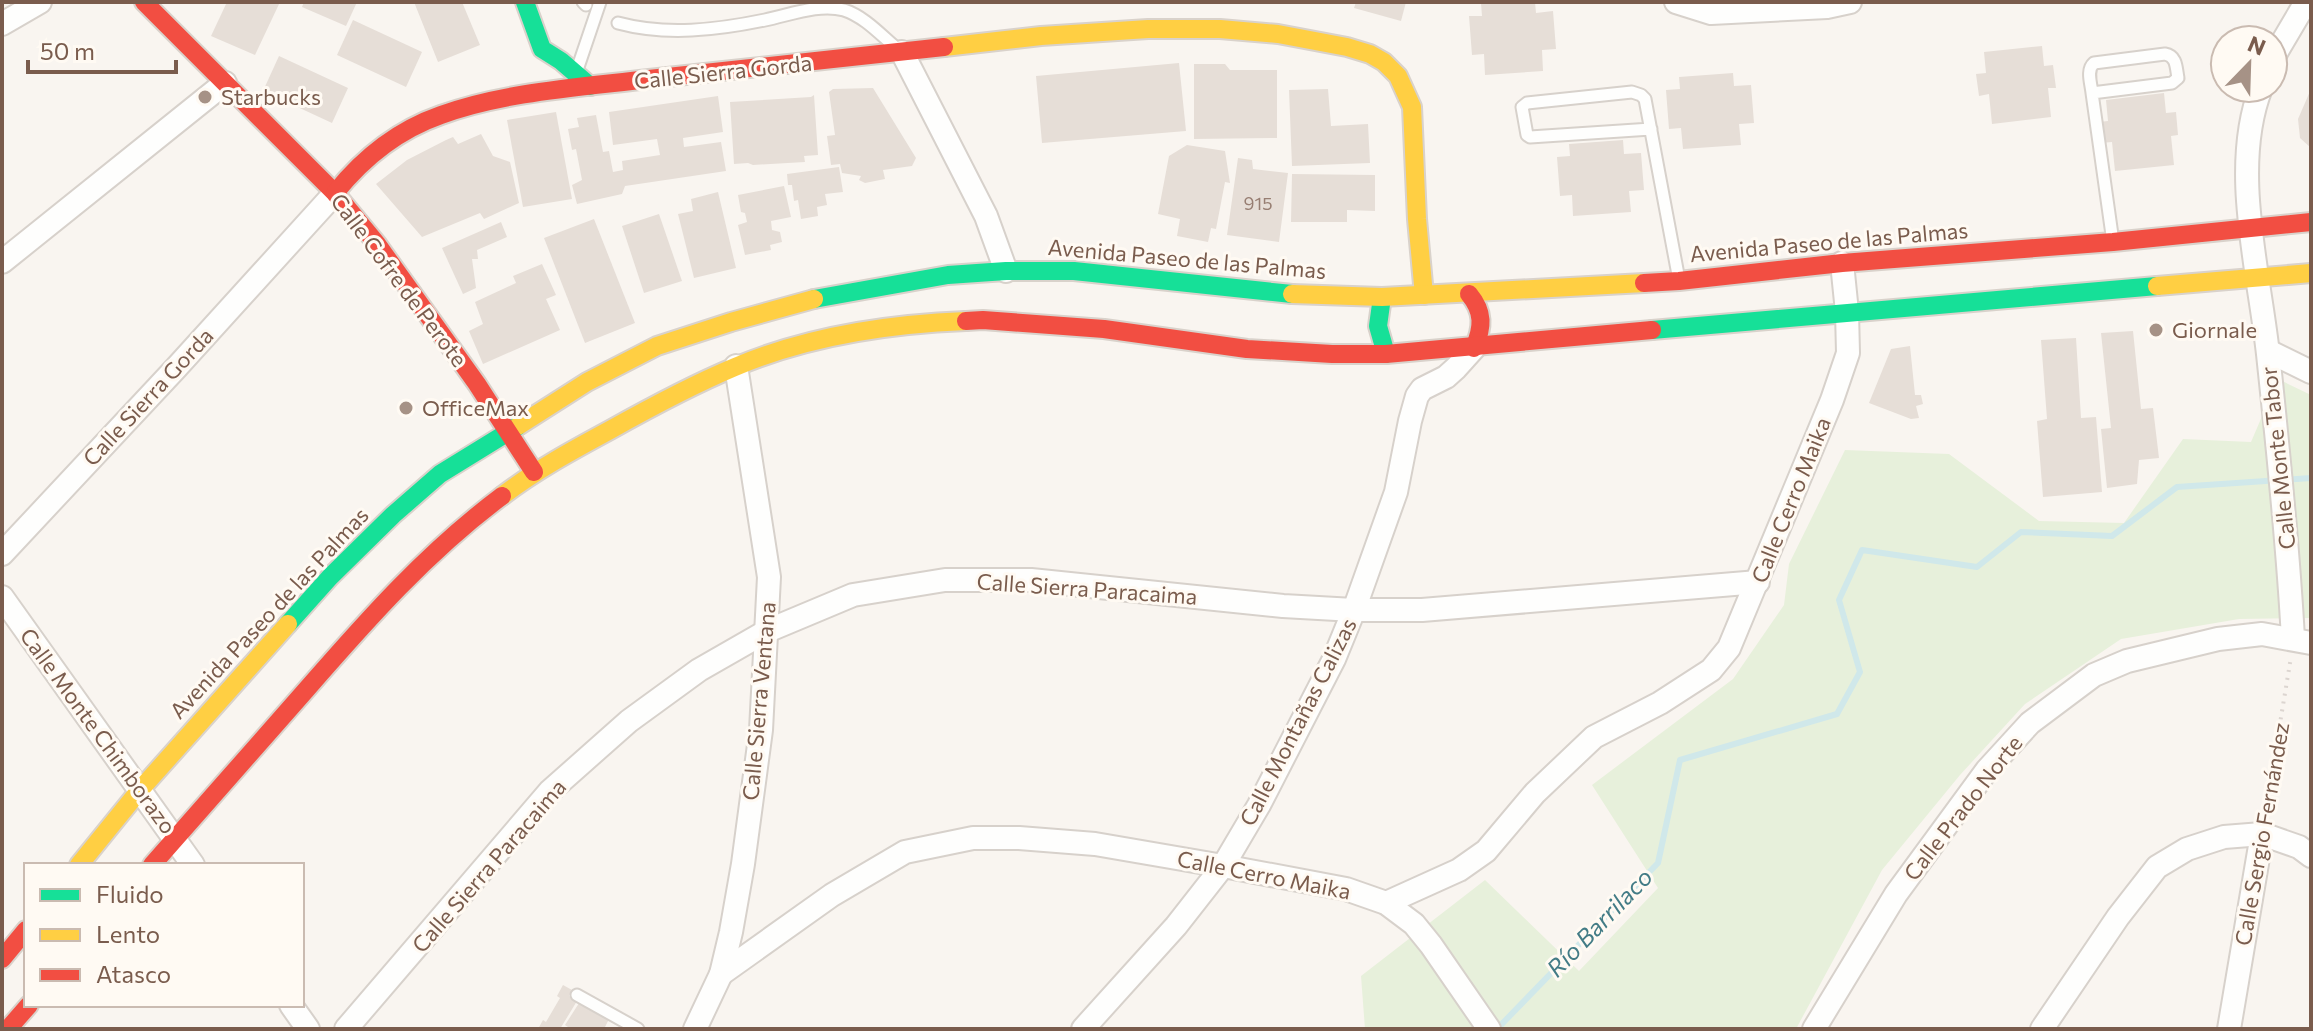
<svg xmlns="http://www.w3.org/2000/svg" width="2313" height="1031" font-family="Commissioner,sans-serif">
<rect width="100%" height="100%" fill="#f9f5f0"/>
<!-- green -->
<path fill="#e7f0db" d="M2278,379l33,16v223l-72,1 -118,20 -96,65 -65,71 -78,95 -86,159h-431l-4,-53 124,-96 94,91 79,-83 -66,-103 141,-106 51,-74 5,-41 56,-114 104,4 90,67 85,2 59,-84 68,3z"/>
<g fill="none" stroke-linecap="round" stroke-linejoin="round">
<!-- stream -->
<path stroke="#d0e8ea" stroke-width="6" d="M1497,1029l161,-166 22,-103 157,-46 23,-42 -21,-72 23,-50 115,17 44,-35 91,4 65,-49 134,-9"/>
</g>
<!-- building -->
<g fill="#e6ded7">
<path d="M227,2h53l-25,53 -44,-19z"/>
<path d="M304,2h53l-11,24 -44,-19z"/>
<path d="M414,2h48l18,43 -42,17z"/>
<path d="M1356,2h50l-5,19 -47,-13z"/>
<path d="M1535,2l1,11 17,-2 3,38 -14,1 1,21 -58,4 -1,-21 -12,1 -3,-39h13l-1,-13z"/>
<path d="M353,20l69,32 -16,35 -69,-32z"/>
<path d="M2042,46l2,20 9,-1 3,23h-8l3,29 -59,7 -3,-30 -10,2 -3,-22 10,-1 -2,-21z"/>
<path d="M279,56l69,32 -16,35 -69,-32z"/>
<path d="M1179,63l7,68 -144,12 -6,-67z"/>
<path d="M1194,64h31l5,6h47v68l-83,1z"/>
<path d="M1733,73l1,13 17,-1 3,38 -15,1 2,21 -58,4 -2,-21 -12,1 -3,-39 14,-1 -1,-12z"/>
<path d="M873,88l43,70 -4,8 -29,4 2,9 -20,4 -6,-3 2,-4 -19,-3 -2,-9 -9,1 -4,-29 8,-1 -6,-43 4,-3z"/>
<path d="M1328,89l3,37 37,-2 2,39 -78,3 -3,-76z"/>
<path d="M2311,89v59l-11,-10 -2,-19z"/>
<path d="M2164,93l2,20 10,-1 2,23 -7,1 3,29 -59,6 -3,-29 -11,1 -2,-21 9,-1 -2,-21z"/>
<path d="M814,95l4,60 -14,1 1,6 -52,3 -5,-2 -14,1 -4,-62 81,-5z"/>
<path d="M718,96l5,36 -40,6 1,9 37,-5 5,29 -101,15 -3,8 -45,10 -5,-19 10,-5 -6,-31 -4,1 -4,-21 11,-2 -2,-9 19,-3 7,37 6,-1 4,21 10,-2 -1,-9 38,-6 -3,-16 -44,6 -4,-33z"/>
<path d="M556,112l16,87 -49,8 -16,-87z"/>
<path d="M481,134l12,22 17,6 9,41 -35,16 -4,-6 -58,24 -46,-53 31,-24 39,-20 7,-3 5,7z"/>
<path d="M1623,140l1,14 17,-1 3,37 -15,1 2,21 -58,4 -1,-21 -12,1 -3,-39 13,-1 -1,-12z"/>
<path d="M1187,145l38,6 5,32 -5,-1 -9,47 -5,-1 -3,14 -31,-6 3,-17 -22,-5 11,-58z"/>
<path d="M1238,158l14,2 1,9 35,4 -9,69 -52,-7z"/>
<path d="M839,167l4,25 -18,2 2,11 -10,2 1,9 -17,3 -3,-19 -4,1 -2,-16h-4l-1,-11z"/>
<path d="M1292,174l83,1v36l-28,-1v12h-56z"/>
<path d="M784,186l7,31 -20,4 1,9 8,2 2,10 -12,3 1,5 -26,5 -7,-30 9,-3 -2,-9 -4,-1 -3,-17z"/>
<path d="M718,192l18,76 -42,10 -16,-64 15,-3 -2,-12z"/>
<path d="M659,214l23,67 -38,12 -22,-67z"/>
<path d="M594,219l41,104 -50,20 -41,-105z"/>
<path d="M501,222l6,15 -30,13 1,9h-6l4,29 -13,6 -21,-46z"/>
<path d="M542,264l14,31 -10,4 14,31 -77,34 -14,-33 14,-7 -8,-22 41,-19 -3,-7z"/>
<path d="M2133,331l8,78 12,-1 6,50 -20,2 -2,24 -30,4 -6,-59 10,-1 -10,-95z"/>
<path d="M2076,338l5,80 15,-1 6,75 -59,5 -6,-76 10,-2 -6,-79z"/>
<path d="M1910,346l5,49h6l2,9 -7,2 3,12 -8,1 -42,-16 22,-54z"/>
<path d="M563,985l9,5 -3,6 8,5 -17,28h-22l5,-9 3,2 14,-24 -3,-2z"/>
<path d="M581,1000l29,17 -5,10 3,2h-37l-6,-4z"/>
</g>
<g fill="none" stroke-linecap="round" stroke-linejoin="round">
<defs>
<g id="lane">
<path d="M583,2l3,3"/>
<path d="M618,23c48,13 99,7 147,-3 25,-5 54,-17 79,-10 19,6 35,23 50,36"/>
<path d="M576,73l24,-71"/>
<path d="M2092,93l80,-10 6,-5c-2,-10 -1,-22 -13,-24l-71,9c-8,7 -3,20 -2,30l21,149"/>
<path d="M1651,129l-121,8 -3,-2 -5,-28 5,-4 105,-11 9,3 4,4 34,181"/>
<path d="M577,995l61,34"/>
</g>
<g id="street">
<path d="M1676,2l35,11 116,-6 23,-5"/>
<path d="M2,24l38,-22"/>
<path d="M902,52l84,164 20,55"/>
<path d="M2273,58l33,-56"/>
<path d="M2261,88c-31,79 -2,183 7,266 10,94 20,190 25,285"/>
<path d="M2,262l223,-179"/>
<path d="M2268,351l43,21"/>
<path d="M2,554l174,-186 159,-175"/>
<path d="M2,597l191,268"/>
<path d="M1386,903l73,-33 27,-19 49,-58 59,-56 66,-34 51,-33 18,-22 103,-248 16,-47 -1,-41 -5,-49"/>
<path d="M721,974l111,-79 73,-43 68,-14h46l76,6 128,22 123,23 40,14 28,21 17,21 58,84"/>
<path d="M291,1005l17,24"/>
<path d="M346,1029l204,-238 79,-70 70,-51 68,-39 86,-36 92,-15h86l252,26 71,4h68l336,-28"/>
<path d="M695,1029l26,-55 10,-42 12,-68 18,-134 8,-153 -33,-211"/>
<path d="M1083,1029l93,-103 47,-60 36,-61 75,-146 20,-49 42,-118 14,-71 7,-25 5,-7 24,-12 10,-9 18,-20"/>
<path d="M1814,1029l82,-135 91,-124 43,-47 64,-48 33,-14 91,-22 44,-5 49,9"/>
<path d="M2042,1029l76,-112 39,-50 30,-18 37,-12 38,-3 37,13 12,9"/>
<path d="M2229,1029l33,-195"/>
</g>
<g id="fast">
<path d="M525,2l17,47 19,12 29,25"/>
<path d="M1382,297l-4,29 8,28"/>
<path d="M814,299l134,-24 58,-4h68l218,23"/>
<path d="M1652,330l505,-44"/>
<path d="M288,624l42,-47 63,-62 47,-41 78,-48"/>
</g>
<g id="slow">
<path d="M944,47l97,-11 107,-7h72l58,5 69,13 23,7 14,8 14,14 14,31 5,112 7,76"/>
<path d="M2157,286l154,-13"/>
<path d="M1292,294l90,3 262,-14"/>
<path d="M518,426l69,-44 70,-36 74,-24 83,-23"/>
<path d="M502,496c34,-26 71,-46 108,-66 41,-23 82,-45 125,-63 73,-31 153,-43 231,-46"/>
<path d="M79,865l60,-74 149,-167"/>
</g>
<g id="jam">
<path d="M144,2l191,191 42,51 100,140 57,88"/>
<path d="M335,193c28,-35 63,-63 106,-78 62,-23 142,-28 208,-36 99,-10 197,-21 295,-32"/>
<path d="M1644,283l35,-2 163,-18 271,-21 198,-20"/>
<path d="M1469,294c15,18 14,33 5,54"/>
<path d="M966,321l17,-1 121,9 143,20 85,5h54l266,-24"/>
<path d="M152,865c51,-58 103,-117 154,-175 61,-70 121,-138 196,-194"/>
<path d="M2,959l24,-29"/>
<path d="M8,1029l21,-24"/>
</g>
</defs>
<!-- lane casing -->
<use href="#lane" stroke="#d7d1cb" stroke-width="15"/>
<!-- street casing -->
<use href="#street" stroke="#d7d1cb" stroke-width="26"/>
<!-- fast casing -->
<use href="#fast" stroke="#d9d2cb" stroke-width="22"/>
<!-- slow casing -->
<use href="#slow" stroke="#d9d2cb" stroke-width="22"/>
<!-- jam casing -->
<use href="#jam" stroke="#d9d2cb" stroke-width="22"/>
<!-- path -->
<path stroke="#dcd5d0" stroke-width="4" stroke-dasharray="2 6" stroke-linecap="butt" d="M2265,814l26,-157"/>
<!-- lane -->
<use href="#lane" stroke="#fefefd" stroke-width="11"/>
<!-- street -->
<use href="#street" stroke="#fefefd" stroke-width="22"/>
<!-- fast -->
<use href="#fast" stroke="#16e098" stroke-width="18"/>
<!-- slow -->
<use href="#slow" stroke="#ffcf43" stroke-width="18"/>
<!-- jam -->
<use href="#jam" stroke="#f24e42" stroke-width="18"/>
</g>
<!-- markers -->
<g fill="#a69286" stroke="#fffaf3" stroke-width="3">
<circle cx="205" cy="97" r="8"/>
<circle cx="2156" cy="330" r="8"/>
<circle cx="406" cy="408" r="8"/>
</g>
<g text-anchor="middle" stroke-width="6" stroke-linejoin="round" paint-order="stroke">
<!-- number labels -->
<g font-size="18" fill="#977e72">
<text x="1258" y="210">915</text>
</g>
<!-- street labels -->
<g font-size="22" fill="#7a5c4d" stroke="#fffaf3">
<text transform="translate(723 72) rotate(-6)" y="8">Calle Sierra Gorda</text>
<text transform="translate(1829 242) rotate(-5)" y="8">Avenida Paseo de las Palmas</text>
<text transform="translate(1187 259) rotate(5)" y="8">Avenida Paseo de las Palmas</text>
<text transform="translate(399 280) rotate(53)" y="8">Calle Cofre de Perote</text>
<text transform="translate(148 397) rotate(-47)" y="8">Calle Sierra Gorda</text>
<text transform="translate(2278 458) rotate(-96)" y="8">Calle Monte Tabor</text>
<text transform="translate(1791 500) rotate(-68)" y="8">Calle Cerro Maika</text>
<text transform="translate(1087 589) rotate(4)" y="8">Calle Sierra Paracaima</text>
<text transform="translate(269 613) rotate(-47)" y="8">Avenida Paseo de las Palmas</text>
<text transform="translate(759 701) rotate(-85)" y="8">Calle Sierra Ventana</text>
<text transform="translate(1298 722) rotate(-63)" y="8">Calle Montañas Calizas</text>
<text transform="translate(98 731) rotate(54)" y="8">Calle Monte Chimborazo</text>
<text transform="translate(1963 808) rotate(-52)" y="8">Calle Prado Norte</text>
<text transform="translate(2262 834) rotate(-80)" y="8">Calle Sergio Fernández</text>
<text transform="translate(489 866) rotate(-49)" y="8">Calle Sierra Paracaima</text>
<text transform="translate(1264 875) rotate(11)" y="8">Calle Cerro Maika</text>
</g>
<!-- poi labels -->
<g font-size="22" fill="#7a5c4d" stroke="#fffaf3" text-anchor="start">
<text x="221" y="105">Starbucks</text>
<text x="2172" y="338">Giornale</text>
<text x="422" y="416">OfficeMax</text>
</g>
<!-- water labels -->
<g font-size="24" font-style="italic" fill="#437c86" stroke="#fffaf3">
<text transform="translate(1600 923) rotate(-46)" y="8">Río Barrilaco</text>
</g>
</g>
<!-- border -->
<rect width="2313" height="1031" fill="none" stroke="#7a5c4d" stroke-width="8"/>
<!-- legend -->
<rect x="24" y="863" width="280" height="144" fill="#fffaf3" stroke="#cabbb1" stroke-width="2"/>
<rect x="40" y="889" width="40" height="12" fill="#16e098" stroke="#cabbb1" stroke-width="2"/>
<text x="96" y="903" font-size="24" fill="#7a5c4d">Fluido</text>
<rect x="40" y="929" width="40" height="12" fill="#ffcf43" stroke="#cabbb1" stroke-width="2"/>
<text x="96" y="943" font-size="24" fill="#7a5c4d">Lento</text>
<rect x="40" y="969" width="40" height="12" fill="#f24e42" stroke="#cabbb1" stroke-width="2"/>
<text x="96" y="983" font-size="24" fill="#7a5c4d">Atasco</text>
<!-- north arrow -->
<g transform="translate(2249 64) rotate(23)"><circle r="38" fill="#fffaf3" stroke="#cabbb1" stroke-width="2"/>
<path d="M0-6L14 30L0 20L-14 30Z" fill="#a69286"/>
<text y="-12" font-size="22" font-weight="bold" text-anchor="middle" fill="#7a5c4d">N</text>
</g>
<!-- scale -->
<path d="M28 60v12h148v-12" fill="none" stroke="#7a5c4d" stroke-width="4"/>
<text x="40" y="60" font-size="24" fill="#7a5c4d" stroke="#fffaf3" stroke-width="6" paint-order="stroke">50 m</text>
</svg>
